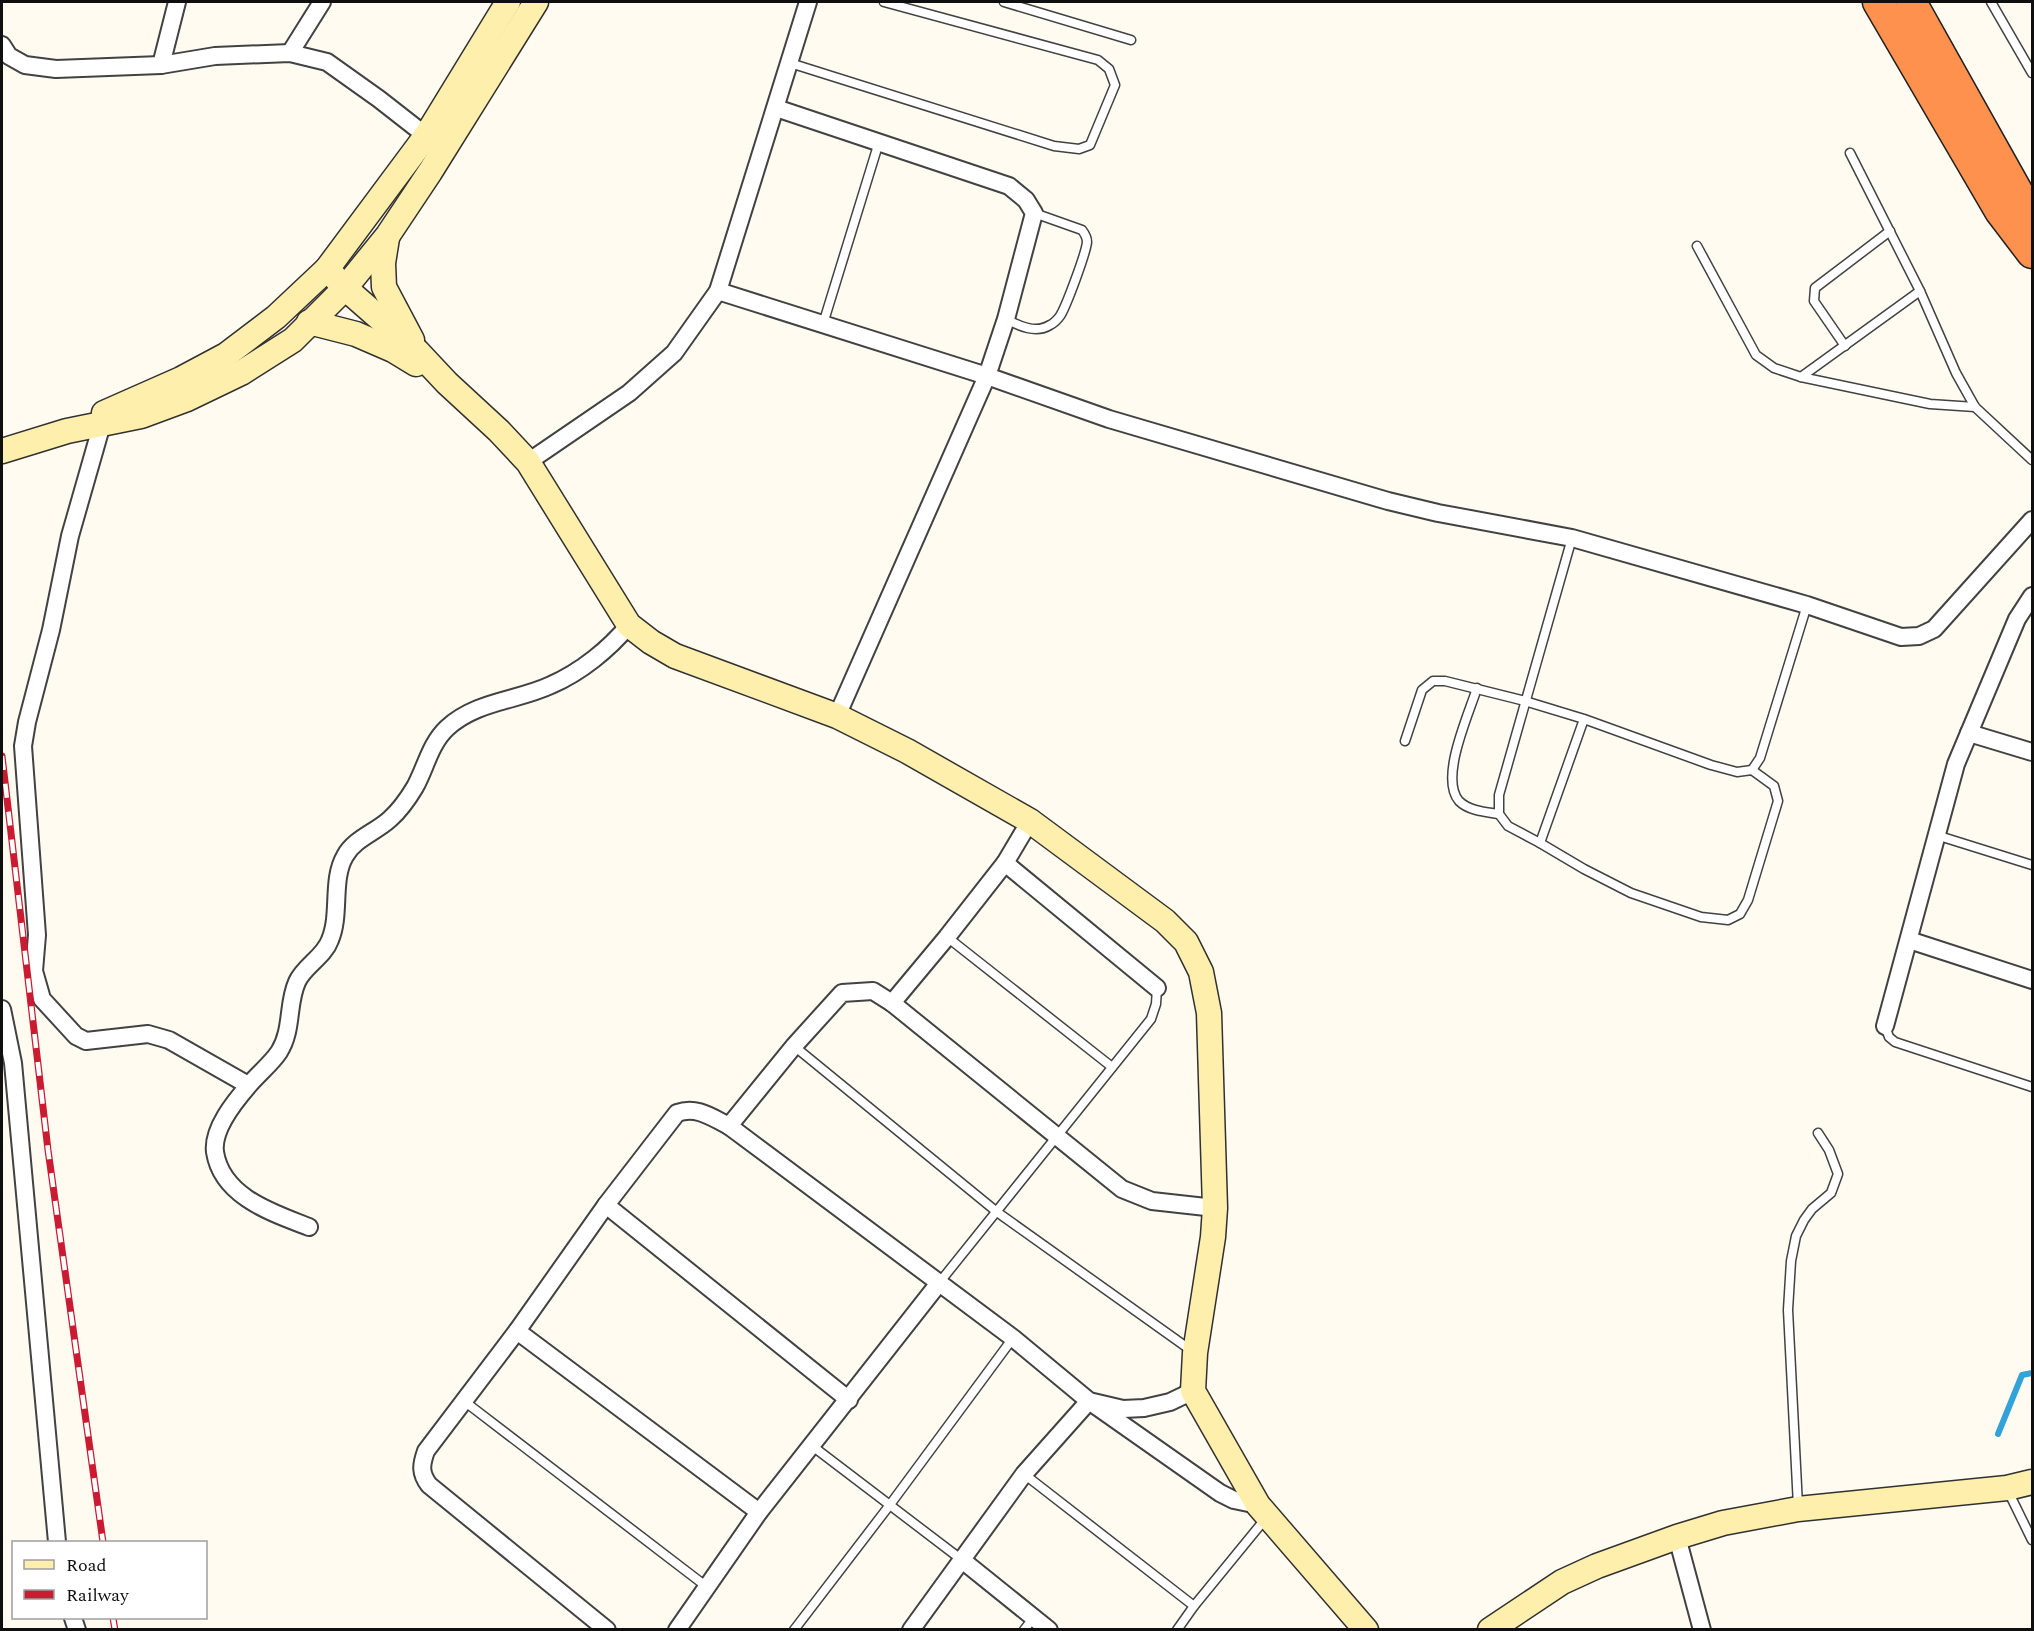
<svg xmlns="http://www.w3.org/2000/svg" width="2034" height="1631" font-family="Spectral,serif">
<rect width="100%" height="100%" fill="#fffbf1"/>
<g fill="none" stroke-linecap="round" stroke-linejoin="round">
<!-- stream -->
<path stroke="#32a3d8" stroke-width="6" d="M1998,1434l24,-59 10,-2"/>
<defs>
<g id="lane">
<path d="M1004,2l127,38"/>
<path d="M1991,2l41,71"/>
<path d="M790,63l264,83 25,3 11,-4 25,-60 -6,-16 -11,-9 -214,-58"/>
<path d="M1850,153l70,138 36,82 19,34 57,53"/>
<path d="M1697,246l59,109 18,13 27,9 129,27 45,3"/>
<path d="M1006,319c13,7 30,15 44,6 3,-1 8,-6 10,-9 6,-9 26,-63 27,-74 0,-5 -2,-8 -5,-12l-48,-17"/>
<path d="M823,324l56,-182"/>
<path d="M1845,346l-31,-45 1,-13 75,-57"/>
<path d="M1801,377l119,-86"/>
<path d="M1477,688c-8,26 -38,90 -18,113 10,10 27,11 40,13"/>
<path d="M1405,741l17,-51 11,-9h12l80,20 59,18 127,46 26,7 15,-2 22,16 4,15 -30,99 -8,14 -12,6 -27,-3 -70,-24 -47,-24 -44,-26 44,-124"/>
<path d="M1752,770l8,-12 47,-153"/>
<path d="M1936,835l96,30"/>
<path d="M1540,843l-32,-17 -9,-12v-19l73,-257"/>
<path d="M947,937l165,130"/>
<path d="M1885,1026l4,11 6,5 137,45"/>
<path d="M794,1046l203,166 195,139"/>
<path d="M939,1283l212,-264 5,-15 1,-16"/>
<path d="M464,1401l243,186"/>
<path d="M811,1445l151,115"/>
<path d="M1024,1474l170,132 72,-88"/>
<path d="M2008,1491l24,49"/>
<path d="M1798,1506l-10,-196 3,-49 5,-25 8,-16 8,-11 19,-16 7,-19 -9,-24 -11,-17"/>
<path d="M794,1630l95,-124 124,-168"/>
<path d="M1024,1630l10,-13"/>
<path d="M1177,1630l17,-24"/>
</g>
<g id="street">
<path d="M2,45l7,11 16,9 31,4 105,-4 54,-9 75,-3 37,9 52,37 55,43"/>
<path d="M290,53l32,-51"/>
<path d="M161,65l16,-63"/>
<path d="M776,108l233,78 17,14 8,13 -28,106 -19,57 -150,340"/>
<path d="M718,291l269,85 122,43 279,82 50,12 134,25 235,67 94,32 18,-1 15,-7 98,-109"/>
<path d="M104,417l-34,119 -19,94 -24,92 -4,24 14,189 -3,36 8,28 34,37 10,5 62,-7 21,6 79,45"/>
<path d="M528,462l101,-69 45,-40 44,-62 90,-289"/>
<path d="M1969,733l63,19"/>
<path d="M1005,863l152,125"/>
<path d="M1909,940l123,40"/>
<path d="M892,1003l55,-66 58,-74 25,-42"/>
<path d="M2,1009l11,54 44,479"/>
<path d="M1885,1026l71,-262 61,-145 15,-23"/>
<path d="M606,1205l243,195"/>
<path d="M309,1227c-36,-14 -87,-30 -94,-75 -3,-23 20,-51 34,-67 9,-11 22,-21 30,-33 14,-22 8,-48 18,-70 7,-16 27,-25 33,-42 11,-26 1,-60 15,-84 9,-17 31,-24 45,-37 9,-8 19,-22 25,-32 11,-20 15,-43 32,-59 29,-27 70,-27 104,-43 30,-13 58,-36 78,-60"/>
<path d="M517,1331l242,181"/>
<path d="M1193,1391l-23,11 -26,6 -21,1 -34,-8 -76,-63 -284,-212 65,-80 48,-53 31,-2 19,12 230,186 30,12 63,7"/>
<path d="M1677,1537l25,93"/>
<path d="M962,1560l87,70"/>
<path d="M73,1618l4,12"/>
<path d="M607,1630l-178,-145c-9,-12 -8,-20 -3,-34l91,-120 89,-126 71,-92c20,-7 34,4 52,13"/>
<path d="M677,1630l82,-118 180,-229"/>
<path d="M911,1630l113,-156 65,-73 131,92 14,7 24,5"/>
</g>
<g id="secondary">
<path d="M387,238l-4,25 1,24 28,53"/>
<path d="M327,269l18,19 72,63 30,32 52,48 29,31 101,163 22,17 24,14 162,60 70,35 123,70 135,100 21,21 15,30 8,41 6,195 -2,29 -18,116 -2,38 65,114 108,125"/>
<path d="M309,322l47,12 37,16 23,14"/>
<path d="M104,413l77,-34 45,-24 50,-38 51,-48 99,-133 82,-134"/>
<path d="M2,451l65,-20 74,-15 46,-17 54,-26 52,-33 52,-52 43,-53 42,-63 106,-170"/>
<path d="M1490,1630l72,-48 35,-16 80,-29 46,-14 75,-14 209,-21 25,-6"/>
</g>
<g id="highway">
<path d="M1878,2l122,209 32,42"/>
<path d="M1911,2l112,200 9,24"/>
</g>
</defs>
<!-- lane casing -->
<use href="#lane" stroke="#424242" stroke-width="11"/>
<!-- street casing -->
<use href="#street" stroke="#424242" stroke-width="20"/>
<!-- secondary casing -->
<use href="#secondary" stroke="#313131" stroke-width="27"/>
<!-- highway casing -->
<use href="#highway" stroke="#202020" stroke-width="33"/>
<!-- lane -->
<use href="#lane" stroke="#fff" stroke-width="8"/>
<!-- street -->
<use href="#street" stroke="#fff" stroke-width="16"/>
<!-- secondary -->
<use href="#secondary" stroke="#ffefac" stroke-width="24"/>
<!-- highway -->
<use href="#highway" stroke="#ff914f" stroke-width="30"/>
<defs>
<g id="rail">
<path d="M2,756l46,394 55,392"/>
<path d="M113,1618l2,12"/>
</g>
</defs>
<!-- rail casing -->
<use href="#rail" stroke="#cb1b32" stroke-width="7"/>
<!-- rail -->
<use href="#rail" stroke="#fff" stroke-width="4.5" stroke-dasharray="14" stroke-linecap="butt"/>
</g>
<!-- border -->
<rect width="2034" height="1631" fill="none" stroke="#0f0f0f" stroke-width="6"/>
<!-- legend -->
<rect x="12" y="1541" width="195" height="78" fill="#ffffff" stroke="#9f9f9f" stroke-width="1.5"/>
<rect x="24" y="1560" width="30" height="9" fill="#ffefac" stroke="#9f9f9f" stroke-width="1.5"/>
<text x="66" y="1571" font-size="18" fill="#0f0f0f">Road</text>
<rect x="24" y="1590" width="30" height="9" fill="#cb1b32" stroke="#9f9f9f" stroke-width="1.5"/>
<text x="66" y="1601" font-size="18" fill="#0f0f0f">Railway</text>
</svg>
